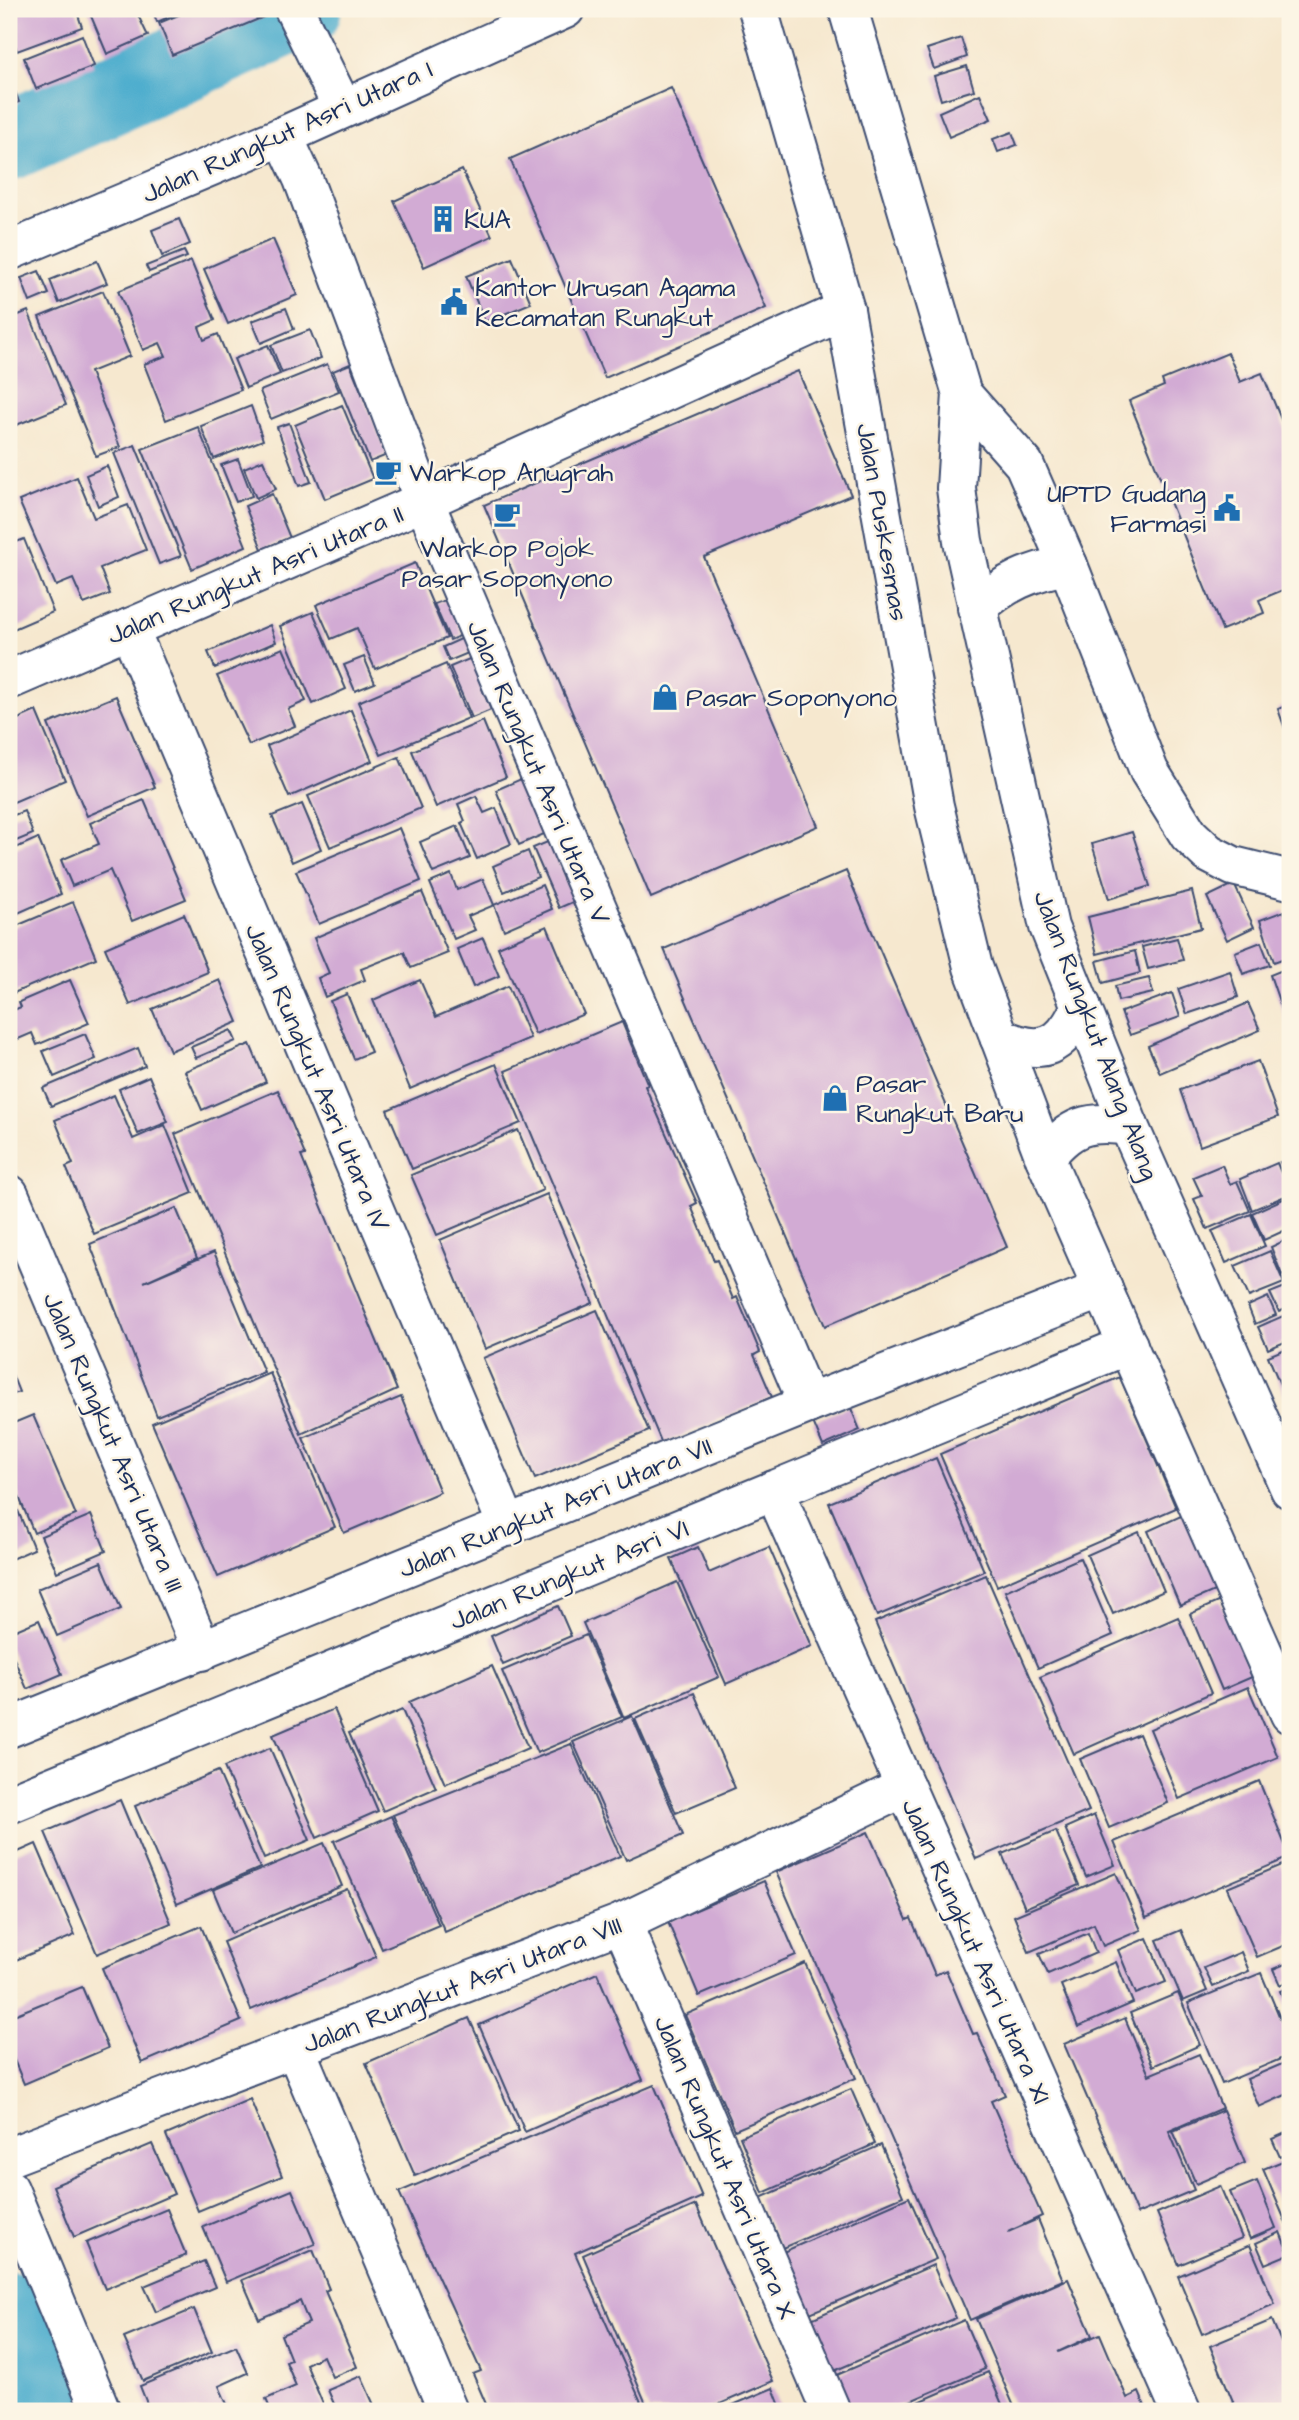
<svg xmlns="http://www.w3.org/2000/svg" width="1299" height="2420" font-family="'Architects Daughter',sans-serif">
<rect width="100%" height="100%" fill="#fcf5e5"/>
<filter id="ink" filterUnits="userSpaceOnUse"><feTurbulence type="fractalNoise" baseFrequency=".0143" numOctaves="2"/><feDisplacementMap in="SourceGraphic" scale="14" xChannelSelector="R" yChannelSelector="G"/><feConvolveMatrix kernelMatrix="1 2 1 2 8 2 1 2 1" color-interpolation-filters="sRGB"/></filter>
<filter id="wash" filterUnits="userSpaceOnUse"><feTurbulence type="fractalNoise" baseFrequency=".00686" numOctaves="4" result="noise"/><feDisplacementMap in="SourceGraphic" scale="28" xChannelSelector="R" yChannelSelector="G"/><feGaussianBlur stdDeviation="1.57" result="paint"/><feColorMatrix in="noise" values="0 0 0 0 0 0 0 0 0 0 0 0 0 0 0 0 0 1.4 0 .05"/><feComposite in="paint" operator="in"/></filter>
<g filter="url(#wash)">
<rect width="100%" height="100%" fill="#f6e8cf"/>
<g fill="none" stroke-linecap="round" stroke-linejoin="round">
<!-- river -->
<g stroke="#4faece" stroke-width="79">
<path d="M9,141l293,-132"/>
<path d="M9,2311l41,100"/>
</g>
</g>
<g id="blocks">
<!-- building -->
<g fill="#d2abd4">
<path d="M16,9h60l6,18 -65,24 -8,-23v-16z"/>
<path d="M88,9h47l13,27 -41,18z"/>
<path d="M152,9h36l-31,13z"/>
<path d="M193,9h76l2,5 -99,41 -13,-32z"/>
<path d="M82,35l12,31 -58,23 -12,-31z"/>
<path d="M961,38l6,19 -33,12 -7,-20z"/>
<path d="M967,66l7,24 -33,10 -7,-24z"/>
<path d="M9,75l10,27 -10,4z"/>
<path d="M671,88l95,220 -161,70 -95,-219z"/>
<path d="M980,94l11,25 -42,18 -10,-25z"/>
<path d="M1012,132l5,13 -19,7 -5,-13z"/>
<path d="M462,170l30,66 -68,31 -30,-66z"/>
<path d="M179,219l11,25 -28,12 -10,-26z"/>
<path d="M273,239l24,56 -69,29 -24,-55z"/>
<path d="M184,251l3,6 -38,15 -3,-6z"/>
<path d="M512,258l19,45 -46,19 -19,-46z"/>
<path d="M97,261l10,22 -48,20 -9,-23z"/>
<path d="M191,261l24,59 -16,7 5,13 14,-6 23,56 -75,30 -22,-56 22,-8 -6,-13 -17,7 -25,-59z"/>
<path d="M39,271l10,23 -19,8 -9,-24z"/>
<path d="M103,291l27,65 -40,16 30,75 -24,9 -57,-139z"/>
<path d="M286,308l8,21 -33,14 -9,-22z"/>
<path d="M28,311l38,94 -57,23v-109z"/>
<path d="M310,330l11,28 -39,15 -11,-28z"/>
<path d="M268,345l12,29 -34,14 -12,-29z"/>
<path d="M1228,353l12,29 22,-9 28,68v146l-31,13 5,13 -42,17 -93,-229 35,-15 -2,-6z"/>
<path d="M327,364l12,27 -68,28 -11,-28z"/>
<path d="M350,364l37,91 -17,7 -37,-91z"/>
<path d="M798,371l53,124 -147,62 114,269 -167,72 -167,-393z"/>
<path d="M342,405l31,74 -48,20 -30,-74z"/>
<path d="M251,406l12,34 -49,19 -13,-33z"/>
<path d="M289,423l22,59 -12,4 -22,-59z"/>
<path d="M198,427l48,119 -54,23 -50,-120z"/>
<path d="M135,445l46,111 -22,8 -45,-111z"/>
<path d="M238,459l14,37 -16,6 -15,-37z"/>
<path d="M263,460l13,29 -20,9 -12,-30z"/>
<path d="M107,466l12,31 -21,9 -12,-31z"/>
<path d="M77,477l17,41 34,-13 18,45 -46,18 10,26 -26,10 -11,-25 -17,7 -37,-85z"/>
<path d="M272,494l18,44 -28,11 -17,-43z"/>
<path d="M24,539l29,73 -44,19v-86z"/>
<path d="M415,563l32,75 -72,31 -18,-41 -26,11 -15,-34z"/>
<path d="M448,599l14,36 -12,5 -16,-36z"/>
<path d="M313,612l33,77 -33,15 -33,-78z"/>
<path d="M270,625l6,17 -61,26 -7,-16z"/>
<path d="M472,634l6,15 -29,12 -6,-14z"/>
<path d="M283,648l23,53 -18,8 7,17 -46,19 -32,-69z"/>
<path d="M364,657l11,26 -20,8 -11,-26z"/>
<path d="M474,657l12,27 -5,2 10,24 -19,8 -22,-51z"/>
<path d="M446,664l23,54 -88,37 -23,-53z"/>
<path d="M116,696l39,91 -68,29 -39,-92z"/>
<path d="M1290,704v39l-12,-34z"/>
<path d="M351,710l21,51 -83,36 -22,-51z"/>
<path d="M36,711l29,69 -56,24v-81z"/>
<path d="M483,721l23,56 -70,30 -24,-56z"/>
<path d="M399,757l22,51 -91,39 -22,-51z"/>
<path d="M528,776l23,55 -32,14 -23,-55z"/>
<path d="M476,796l8,17 12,-5 15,36 -34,15 -16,-36 4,-2 -7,-17z"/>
<path d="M144,800l42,99 -54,22 -22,-51 -38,16 -11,-26 38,-16 -9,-21z"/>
<path d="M302,804l19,45 -29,13 -20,-46z"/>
<path d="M24,811l9,23 -24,10v-27z"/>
<path d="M457,826l13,32 -37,15 -13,-31z"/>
<path d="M399,828l22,53 -102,43 -23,-53z"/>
<path d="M1132,832l18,54 -41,13 -17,-55z"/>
<path d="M38,838l23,56 -52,23v-66z"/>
<path d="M550,841l25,60 -16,7 -26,-60z"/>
<path d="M528,851l10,26 -34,15 -11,-26z"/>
<path d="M846,871l161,376 -182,79 -161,-377z"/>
<path d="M451,874l6,16 26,-11 11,26 48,-20 10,24 -48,21 -10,-25 -26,11 7,14 -21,9 -24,-56z"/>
<path d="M1234,884l20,43 -27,13 -20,-43z"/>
<path d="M1192,891l9,37 -104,26 -9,-37z"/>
<path d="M422,892l26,61 -37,15 -7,-16 -43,17 4,11 -40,17 -7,-19 11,-5 -15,-35z"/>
<path d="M73,902l23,56 -87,37v-66z"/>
<path d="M1284,911l6,19v26l-16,6 -14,-42z"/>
<path d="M184,914l24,58 -78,33 -25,-57z"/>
<path d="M547,926l37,88 -49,20 -37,-87z"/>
<path d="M483,938l16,38 -26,11 -16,-38z"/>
<path d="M1177,938l6,22 -35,9 -6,-22z"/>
<path d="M1261,942l9,23 -27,9 -8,-22z"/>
<path d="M1135,951l5,22 -37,10 -6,-22z"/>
<path d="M1290,967v66l-20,-58z"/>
<path d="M1230,971l8,26 -51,17 -9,-25z"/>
<path d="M1149,978l4,15 -35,8 -3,-15z"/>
<path d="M70,980l19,43 -52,22 -5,-12 -23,10v-31l12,-5 -2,-5z"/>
<path d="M220,980l18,42 -68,29 -18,-42z"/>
<path d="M420,980l16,37 72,-31 22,52 -120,51 -37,-89z"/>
<path d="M1172,993l8,24 -50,18 -9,-23z"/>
<path d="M347,994l24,58 -17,7 -24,-58z"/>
<path d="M1248,1003l12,27 -100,43 -12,-27z"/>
<path d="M622,1022l26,63 -3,1 52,117 -6,3 23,55 3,-1 16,39 4,-2 23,55 -6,3 18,42 -110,47 -157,-373z"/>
<path d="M231,1030l5,11 -40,17 -5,-11z"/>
<path d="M85,1034l11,25 -42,18 -11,-26z"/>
<path d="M250,1044l16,38 -64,28 -17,-39z"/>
<path d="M138,1048l7,18 -94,40 -8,-18z"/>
<path d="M1258,1061l20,56 -78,29 -20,-56z"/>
<path d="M496,1064l25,59 -109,46 -25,-59z"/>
<path d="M149,1076l19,46 -30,12 -19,-45z"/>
<path d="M278,1090l27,65 -4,1 96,234 -96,44 -126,-300z"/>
<path d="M114,1095l19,44 32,-14 28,68 -99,41 -28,-67 7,-3 -18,-44z"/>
<path d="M518,1130l25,60 -106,45 -26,-60z"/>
<path d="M1290,1158v27l-10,-23z"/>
<path d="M1277,1163l13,31 -38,16 -12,-31z"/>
<path d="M1222,1165l8,19 7,-3 13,30 -43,18 -13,-30 8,-3 -9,-19z"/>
<path d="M547,1194l46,109 -108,46 -45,-109z"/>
<path d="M1290,1196v32l-26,12 -12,-27z"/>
<path d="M176,1208l21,50 -53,24 70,-30 50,120 -107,44 -67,-172z"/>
<path d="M1251,1214l14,32 -39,17 -14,-32z"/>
<path d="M1290,1238v33l-8,4 -11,-28z"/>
<path d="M1270,1251l14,32 -35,14 -14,-31z"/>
<path d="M1290,1285v22l-11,5 -9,-19z"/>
<path d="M1268,1297l8,18 -21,9 -7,-18z"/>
<path d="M597,1310l52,121 -114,48 -52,-121z"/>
<path d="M1283,1316l7,24 -22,9 -10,-22z"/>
<path d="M1285,1349l5,12v47l-22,-52z"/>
<path d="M9,1367l10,25 -10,4z"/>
<path d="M270,1373l65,154 -117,50 -66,-154z"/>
<path d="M1120,1377l56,131 -179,78 -57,-132z"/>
<path d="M401,1397l39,95 -96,41 -41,-95z"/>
<path d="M850,1406l10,24 -37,16 -10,-24z"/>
<path d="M33,1415l43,100 -42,18 -20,-48 -5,1v-61z"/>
<path d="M936,1458l48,113 -107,45 -48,-113z"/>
<path d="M13,1499l21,50 -25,11v-59z"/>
<path d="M1194,1510l32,76 -46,20 -32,-75z"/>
<path d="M91,1515l15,36 -49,21 -16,-36z"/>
<path d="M1139,1532l25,59 -51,23 -26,-59z"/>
<path d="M698,1547l11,26 60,-26 43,99 -86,38 -55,-125z"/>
<path d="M1080,1558l33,77 -75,33 -33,-77z"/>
<path d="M101,1562l20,47 -64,27 -20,-47z"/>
<path d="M986,1575l103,236 -113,48 -101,-237z"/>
<path d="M677,1582l42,95 -95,41 -41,-95z"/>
<path d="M1220,1601l32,76 -30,13 -32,-76z"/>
<path d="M558,1606l13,30 -68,29 -12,-29z"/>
<path d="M1178,1617l33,76 -137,61 -34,-77z"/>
<path d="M39,1620l23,54 -35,15 -18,-42v-14z"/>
<path d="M586,1635l36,82 -85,36 -35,-82z"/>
<path d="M492,1666l36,82 -83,36 -36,-82z"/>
<path d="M1248,1687l30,70 -99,42 -29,-70z"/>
<path d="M694,1693l41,95 -59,25 -41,-94z"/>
<path d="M334,1709l44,102 -61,27 -44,-103z"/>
<path d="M402,1710l34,78 -53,23 -34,-78z"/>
<path d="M632,1716l51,119 -57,25 -53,-118z"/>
<path d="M1139,1734l29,69 -59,25 -29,-69z"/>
<path d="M571,1744l49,112 -175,76 -52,-117z"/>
<path d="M270,1748l40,92 -46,19 -40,-92z"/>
<path d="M218,1771l42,97 -83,36 -42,-98z"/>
<path d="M1259,1781l31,76 -144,61 -32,-76z"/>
<path d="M120,1800l51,123 -74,31 -52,-122z"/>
<path d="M1094,1815l21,50 -29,12 -21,-49z"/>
<path d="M391,1816l48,109 -57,24 -48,-108z"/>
<path d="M1056,1831l23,54 -54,23 -23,-54z"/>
<path d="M868,1832l39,88 4,-2 24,57 11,-5 27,64 4,-1 28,62 -14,6 51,115 -34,16 30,-13 25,61 -93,40 -194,-448z"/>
<path d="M324,1843l18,43 -111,47 -18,-43z"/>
<path d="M36,1844l39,91 -66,28v-107z"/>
<path d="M1282,1865l8,20v58l-33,14 -30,-69z"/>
<path d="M1116,1873l25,57 -38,16 -9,-22 -65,28 -15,-36z"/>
<path d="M764,1881l32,74 -97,41 -31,-74z"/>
<path d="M347,1889l29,68 -125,53 -28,-68z"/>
<path d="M201,1926l40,95 -99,42 -40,-95z"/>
<path d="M1181,1930l26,61 -24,10 -26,-61z"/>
<path d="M1088,1933l8,20 -48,21 -9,-20z"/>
<path d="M1147,1938l19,44 -30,12 -18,-44z"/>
<path d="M1241,1952l8,19 -36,16 -9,-19z"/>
<path d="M1116,1962l17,41 -55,24 -17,-42z"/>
<path d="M1290,1962v18l-10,5 -7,-16z"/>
<path d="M805,1963l51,115 -121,52 -50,-115z"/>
<path d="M597,1973l46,107 -118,52 -46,-107z"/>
<path d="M1261,1973l29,69v13l-68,29 -34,-81z"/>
<path d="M82,1987l26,61 -84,36 -15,-36v-31z"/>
<path d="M1290,1987v27l-10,-23z"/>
<path d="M1178,1993l22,52 -47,21 -23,-53z"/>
<path d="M469,2018l50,113 -104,45 -49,-113z"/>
<path d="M1125,2018l24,57 50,-21 23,54 -53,23 25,59 -57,24 -73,-170z"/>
<path d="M1289,2061l1,32 -31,14 -12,-28z"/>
<path d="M654,2085l48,112 -127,56 70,158h-156l-16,-37 8,-3 -82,-179z"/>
<path d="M851,2089l24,55 -112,49 -23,-56z"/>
<path d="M250,2099l32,77 -84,35 -32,-76z"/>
<path d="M1223,2110l22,53 -49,21 -23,-53z"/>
<path d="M1290,2131v22l-10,4 -8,-18z"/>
<path d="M152,2144l22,50 -100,43 -21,-51z"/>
<path d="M881,2145l22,51 -123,53 -22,-50z"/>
<path d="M1290,2158v74l-27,-63z"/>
<path d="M1257,2181l19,47 -26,11 -20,-47z"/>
<path d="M1220,2186l22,52 -63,27 -22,-52z"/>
<path d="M292,2190l23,54 -89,38 -23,-55z"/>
<path d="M909,2197l27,62 -126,54 -27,-61z"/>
<path d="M696,2205l77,176 -69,30h-55l-66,-156z"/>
<path d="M167,2209l19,46 -81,34 -19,-46z"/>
<path d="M1280,2232l9,22 -24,10 -9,-21z"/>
<path d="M1250,2245l25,59 -73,30 -24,-58z"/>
<path d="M313,2250l16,39 -4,2 32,76 -25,10 -9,-21 -17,8 20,47h-55l-5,-12 30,-13 -10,-24 5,-2 -10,-25 28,-12 -9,-22 -41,18 -17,-39z"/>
<path d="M204,2261l11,26 -59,25 -12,-26z"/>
<path d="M933,2265l23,53 -131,57 -23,-52z"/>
<path d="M1068,2279l24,57 -34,16 42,-18 27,64 12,-6 8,19h-131l-40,-92z"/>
<path d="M194,2309l18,43 -69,29 -19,-43z"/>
<path d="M964,2320l21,49 -98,42h-51l-13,-30z"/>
<path d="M1272,2320l18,44v47h-53l-27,-65z"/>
<path d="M1290,2326v19l-7,-16z"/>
<path d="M236,2346l12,27 -29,13 11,25h-80l-10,-25z"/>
<path d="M988,2372l17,39h-107z"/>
<path d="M361,2376l13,29 -16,6h-21l-9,-21z"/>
<path d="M773,2388l9,23h-63z"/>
</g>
</g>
</g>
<g filter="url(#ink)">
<use href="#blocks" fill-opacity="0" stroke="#3c4b6f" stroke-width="2"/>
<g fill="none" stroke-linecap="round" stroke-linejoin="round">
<defs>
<g id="minor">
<path d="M294,9l48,98"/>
<path d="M758,9l87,301 89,496 39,161 72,191 245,556"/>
<path d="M848,9l114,385 -6,94 7,53 86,386 80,199 161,363"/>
<path d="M283,136l20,43 121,322 384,903"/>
<path d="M9,251l274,-115 282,-127"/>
<path d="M962,394l62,70 44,101 81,206 40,64 19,18 25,13 57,14"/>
<path d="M977,608c27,-25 54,-37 91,-43"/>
<path d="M129,628l379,899"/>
<path d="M9,680l415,-179 421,-191"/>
<path d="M999,1037c43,20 64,11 82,-32"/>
<path d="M1045,1158c25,-33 44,-38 84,-32"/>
<path d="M9,1194l193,457"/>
<path d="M774,1490l407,921"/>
<path d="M9,1728l799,-324 295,-115"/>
<path d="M9,1804l1119,-459"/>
<path d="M622,1923l209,488"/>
<path d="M295,2048l153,363"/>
<path d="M9,2157l613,-234 283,-136"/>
<path d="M9,2189l92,222"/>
</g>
</defs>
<!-- minor casing -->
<use href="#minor" stroke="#3c4b6f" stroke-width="42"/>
<!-- minor -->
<use href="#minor" stroke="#fff" stroke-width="38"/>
</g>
</g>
<!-- icons -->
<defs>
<symbol id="building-bare" viewBox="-9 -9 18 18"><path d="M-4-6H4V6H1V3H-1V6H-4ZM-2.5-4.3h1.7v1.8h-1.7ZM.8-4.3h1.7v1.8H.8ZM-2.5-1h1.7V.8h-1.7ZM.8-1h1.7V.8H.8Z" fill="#1f6fb2" stroke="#fcf5e5" stroke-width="2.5" paint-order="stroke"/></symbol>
<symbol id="civic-bare" viewBox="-9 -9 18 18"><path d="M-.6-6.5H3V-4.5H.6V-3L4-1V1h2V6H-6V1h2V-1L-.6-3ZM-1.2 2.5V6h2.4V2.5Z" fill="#1f6fb2" stroke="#fcf5e5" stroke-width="2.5" paint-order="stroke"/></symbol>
<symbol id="cafe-bare" viewBox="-9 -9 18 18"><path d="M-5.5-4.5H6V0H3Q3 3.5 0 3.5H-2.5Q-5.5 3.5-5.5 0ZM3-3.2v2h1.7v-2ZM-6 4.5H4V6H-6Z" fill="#1f6fb2" stroke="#fcf5e5" stroke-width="2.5" paint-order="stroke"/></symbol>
<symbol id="shop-bare" viewBox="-9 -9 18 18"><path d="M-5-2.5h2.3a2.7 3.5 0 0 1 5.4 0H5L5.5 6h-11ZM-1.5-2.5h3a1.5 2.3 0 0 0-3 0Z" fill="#1f6fb2" stroke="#fcf5e5" stroke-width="2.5" paint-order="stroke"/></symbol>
</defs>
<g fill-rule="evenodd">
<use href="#building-bare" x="424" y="200" width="38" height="38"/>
<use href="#civic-bare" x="435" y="283" width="38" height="38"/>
<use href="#cafe-bare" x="369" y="453" width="38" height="38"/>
<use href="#civic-bare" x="1208" y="489" width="38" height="38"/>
<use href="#cafe-bare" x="488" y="495" width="38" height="38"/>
<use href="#shop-bare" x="646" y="678" width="38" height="38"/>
<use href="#shop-bare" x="816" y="1079" width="38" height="38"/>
</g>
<g text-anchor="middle" stroke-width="5" stroke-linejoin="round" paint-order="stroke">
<!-- street labels -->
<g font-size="26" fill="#1b2f5e" stroke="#fcf5e5">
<text transform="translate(287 131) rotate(-24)" y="9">Jalan Rungkut Asri Utara I</text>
<text transform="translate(883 522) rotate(80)" y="9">Jalan Puskesmas</text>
<text transform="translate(255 574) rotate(-23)" y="9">Jalan Rungkut Asri Utara II</text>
<text transform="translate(539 772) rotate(67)" y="9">Jalan Rungkut Asri Utara V</text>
<text transform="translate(1097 1035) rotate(69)" y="9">Jalan Rungkut Alang Alang</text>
<text transform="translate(318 1077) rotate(67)" y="9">Jalan Rungkut Asri Utara IV</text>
<text transform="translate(114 1442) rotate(67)" y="9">Jalan Rungkut Asri Utara III</text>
<text transform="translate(555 1507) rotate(-22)" y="9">Jalan Rungkut Asri Utara VII</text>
<text transform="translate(569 1574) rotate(-22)" y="9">Jalan Rungkut Asri VI</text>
<text transform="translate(977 1951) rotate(66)" y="9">Jalan Rungkut Asri Utara XI</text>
<text transform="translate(462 1984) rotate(-21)" y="9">Jalan Rungkut Asri Utara VIII</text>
<text transform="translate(726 2167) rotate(67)" y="9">Jalan Rungkut Asri Utara X</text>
</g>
<!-- poi labels -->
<g font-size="26" fill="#1b2f5e" stroke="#fcf5e5" text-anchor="start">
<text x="464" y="228">KUA</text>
<text x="475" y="296">Kantor Urusan Agama<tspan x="475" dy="30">Kecamatan Rungkut</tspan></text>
<text x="409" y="481">Warkop Anugrah</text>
<text x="1206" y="502" text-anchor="end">UPTD Gudang<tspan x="1206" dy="30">Farmasi</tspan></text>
<text x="507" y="557" text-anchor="middle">Warkop Pojok<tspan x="507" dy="30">Pasar Soponyono</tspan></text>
<text x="686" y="706">Pasar Soponyono</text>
<text x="856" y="1092">Pasar<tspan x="856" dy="30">Rungkut Baru</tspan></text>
</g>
</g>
<!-- margin -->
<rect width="1299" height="2420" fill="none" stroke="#fcf5e5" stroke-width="35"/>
</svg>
